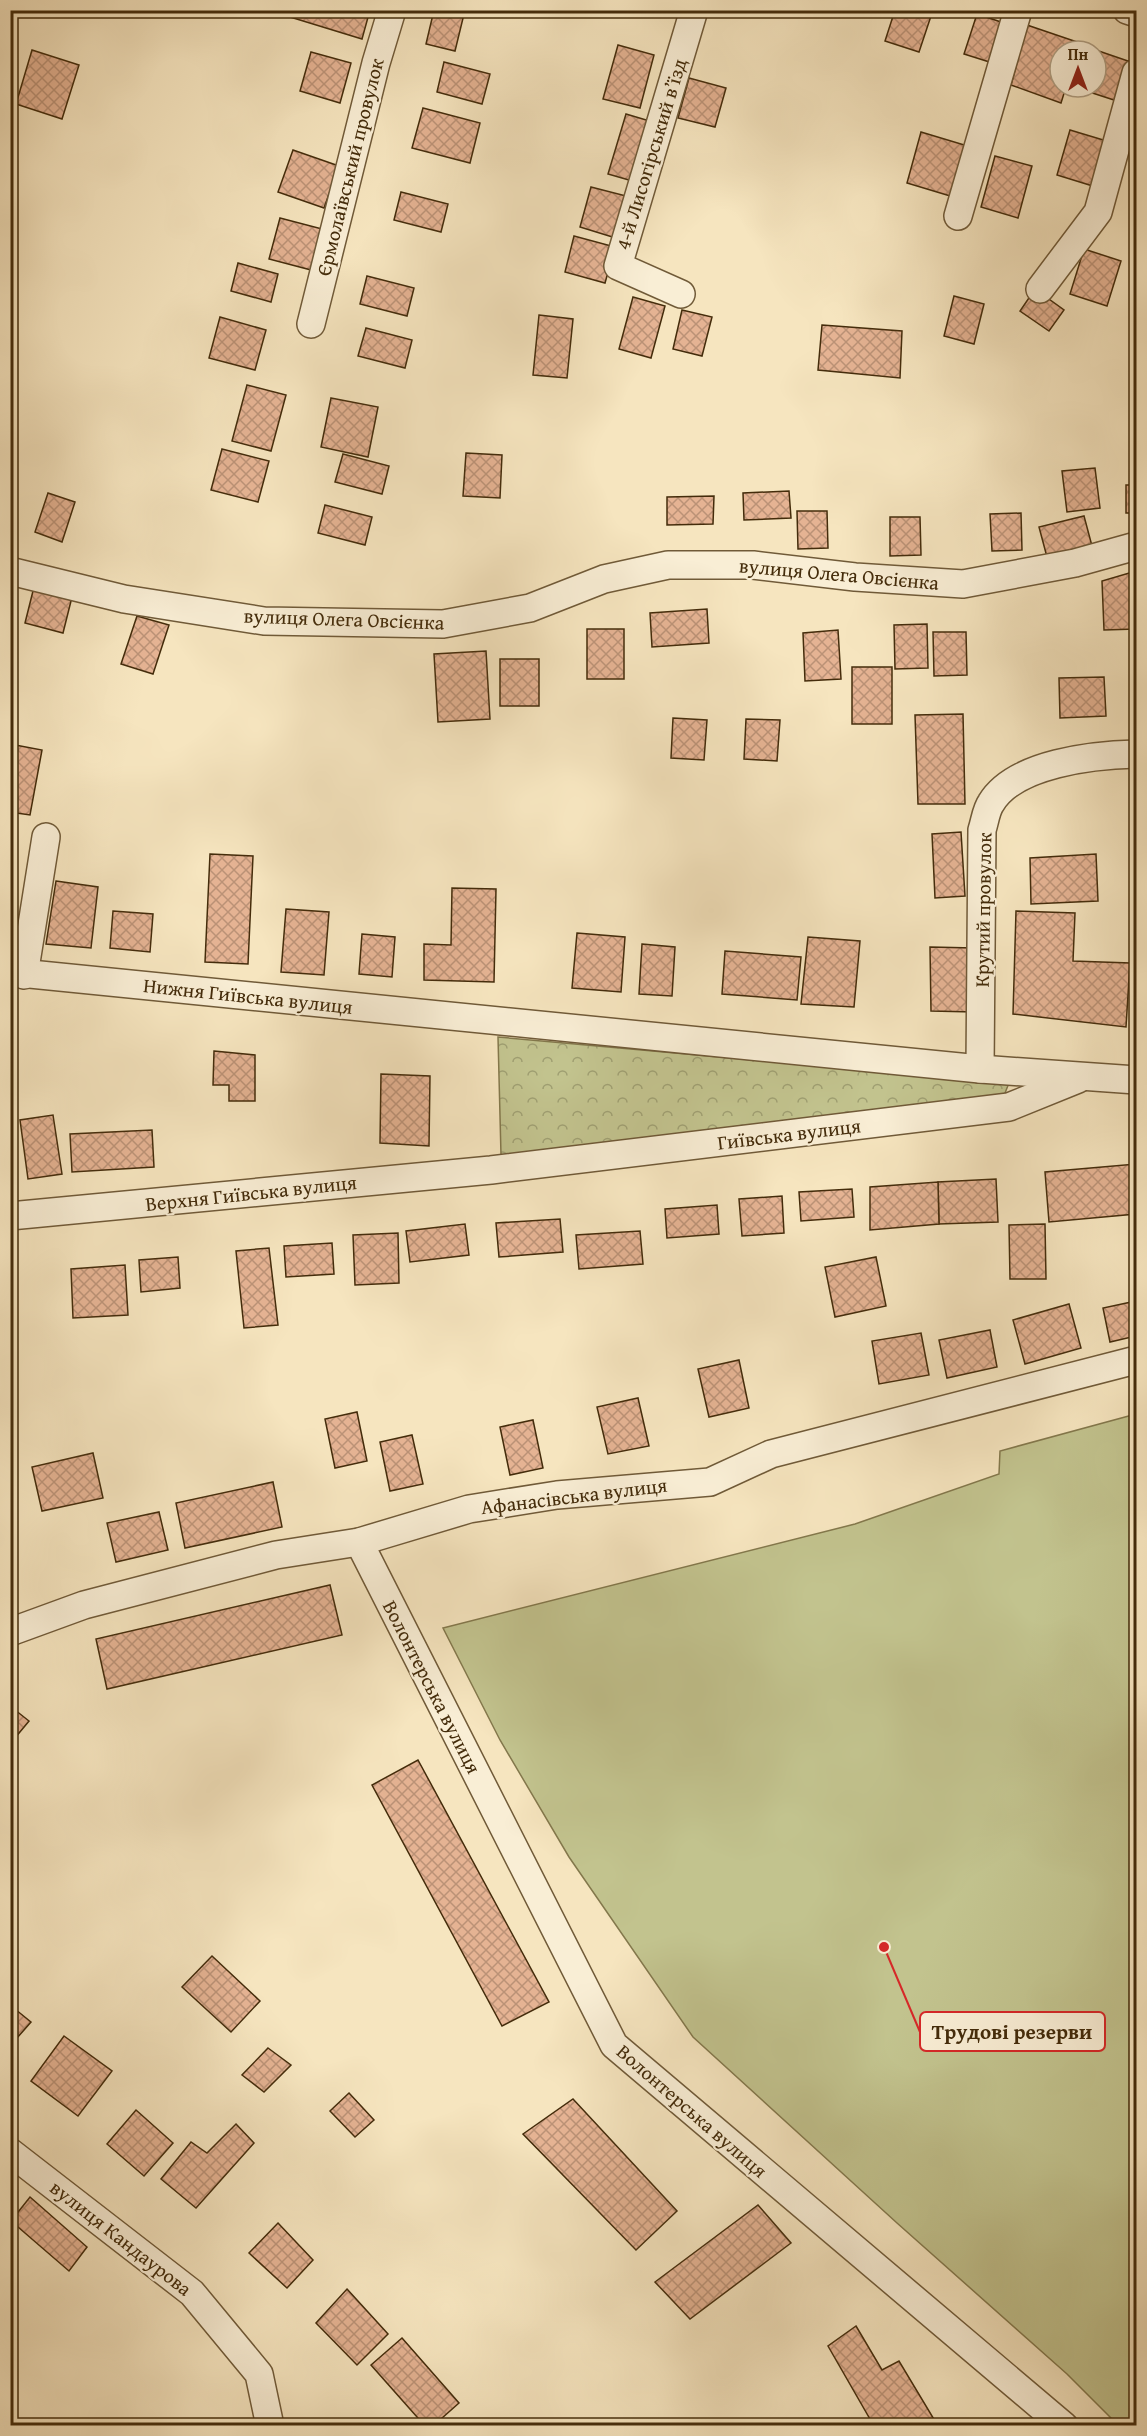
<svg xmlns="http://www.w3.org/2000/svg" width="1147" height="2436" font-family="'Gentium Book Plus',serif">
<defs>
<pattern id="forest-crowns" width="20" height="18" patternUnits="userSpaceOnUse" patternTransform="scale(1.5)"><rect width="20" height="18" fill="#c2c38e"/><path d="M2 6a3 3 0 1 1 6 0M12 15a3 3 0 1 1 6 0" fill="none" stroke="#9f9f72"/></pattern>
<pattern id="building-cross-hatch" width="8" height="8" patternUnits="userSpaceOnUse" patternTransform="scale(1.5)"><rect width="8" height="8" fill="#e5b393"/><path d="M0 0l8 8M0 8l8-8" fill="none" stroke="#bb9276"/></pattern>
</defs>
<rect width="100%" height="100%" fill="#f6e5bf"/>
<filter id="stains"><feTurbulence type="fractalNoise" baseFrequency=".00333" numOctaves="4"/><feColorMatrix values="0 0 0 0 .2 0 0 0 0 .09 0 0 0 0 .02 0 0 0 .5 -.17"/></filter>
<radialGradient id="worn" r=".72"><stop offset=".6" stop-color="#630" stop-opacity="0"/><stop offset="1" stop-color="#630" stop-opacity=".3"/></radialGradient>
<!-- forest -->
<path fill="url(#forest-crowns)" stroke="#83784c" stroke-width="1.5" d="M498,1037l511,46 -6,15 -502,57z"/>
<!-- pitch -->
<path fill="#c2c38e" stroke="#83784c" stroke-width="1.5" d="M1136,1414v1011l-17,1 -52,-52 -170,-151 -204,-186 -124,-180 -69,-117 -57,-112 412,-104 144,-50 1,-23z"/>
<!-- building -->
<g fill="url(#building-cross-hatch)" stroke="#442c0b" stroke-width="1.5">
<path d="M278,10h92l-8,29 -85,-26z"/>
<path d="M434,10h31l-10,41 -29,-7z"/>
<path d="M895,10h38l-14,42 -34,-11z"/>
<path d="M977,14l33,11 -11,40 -35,-11z"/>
<path d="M1027,25l53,18 -3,8h-17v36h6l-5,16 -50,-18z"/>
<path d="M618,45l36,10 -14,53 -37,-9z"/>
<path d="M1087,47l41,14 -11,40 -43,-14h22v-36h-10z"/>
<path d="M32,50l47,15 -17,54 -46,-15z"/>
<path d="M311,52l40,11 -11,40 -40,-12z"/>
<path d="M444,62l46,12 -8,30 -45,-12z"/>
<path d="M689,78l37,10 -11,39 -37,-9z"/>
<path d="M423,108l57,15 -10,40 -58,-15z"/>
<path d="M626,114l27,8 -17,60 -28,-8z"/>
<path d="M1070,130l40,12 -14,45 -39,-12z"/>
<path d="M921,132l50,15 -14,51 -50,-15z"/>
<path d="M293,150l46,16 -15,42 -46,-16z"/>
<path d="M995,156l37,10 -14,52 -37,-11z"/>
<path d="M591,187l39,10 -11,42 -39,-12z"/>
<path d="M401,192l47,12 -7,28 -47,-12z"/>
<path d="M280,218l46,12 -11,41 -46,-12z"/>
<path d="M574,236l41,11 -10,36 -40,-11z"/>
<path d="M1084,249l37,12 -14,45 -37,-12z"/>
<path d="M238,263l40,11 -7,28 -40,-11z"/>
<path d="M367,276l47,12 -7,28 -47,-12z"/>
<path d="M1035,289l29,21 -15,21 -29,-20z"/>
<path d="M954,296l30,8 -10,40 -30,-8z"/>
<path d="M633,297l32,9 -14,52 -32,-9z"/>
<path d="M682,310l30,7 -10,39 -29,-7z"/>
<path d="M539,315l34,4 -6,59 -34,-3z"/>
<path d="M220,317l46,13 -11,40 -46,-12z"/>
<path d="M822,325l80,6 -2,47 -82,-8z"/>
<path d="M366,328l46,12 -7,28 -47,-12z"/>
<path d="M247,385l39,10 -15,56 -39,-10z"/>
<path d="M331,398l47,9 -10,50 -47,-10z"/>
<path d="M222,449l47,12 -11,41 -47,-12z"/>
<path d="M466,453l36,2 -2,43 -37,-2z"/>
<path d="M343,454l46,12 -7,28 -47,-12z"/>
<path d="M1095,468l5,40 -33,4 -5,-41z"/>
<rect x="1126" y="485" width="10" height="28"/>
<path d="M789,491l2,27 -47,2 -1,-27z"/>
<path d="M48,493l27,9 -13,40 -27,-10z"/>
<path d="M714,496l-1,28 -46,1v-28z"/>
<path d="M325,505l47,12 -7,28 -47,-12z"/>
<path d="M797,511h30l1,37 -30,1z"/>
<path d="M1021,513l1,37 -30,1 -2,-37z"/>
<path d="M1084,516l8,30 -45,11 -8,-30z"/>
<path d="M890,517h30l1,38 -31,1z"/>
<path d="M1136,571v58l-32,1 -2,-49z"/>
<path d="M35,583l38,10 -10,40 -38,-10z"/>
<path d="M707,609l2,34 -57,4 -2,-34z"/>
<path d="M137,616l32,9 -16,49 -32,-10z"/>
<path d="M927,624l1,44 -33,1 -1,-44z"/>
<rect x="587" y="629" width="37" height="50"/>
<path d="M838,630l3,49 -36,2 -2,-48z"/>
<path d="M933,632h33l1,43 -33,1z"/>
<path d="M486,651l4,68 -52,3 -4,-68z"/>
<path d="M1131,651h5v89h-1z"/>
<rect x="500" y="659" width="39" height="47"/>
<rect x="852" y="667" width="40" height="57"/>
<path d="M1104,677l2,39 -46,2 -1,-40z"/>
<path d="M963,714l2,90h-47l-3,-89z"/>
<path d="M673,718l34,2 -3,40 -33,-2z"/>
<path d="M746,719l34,1 -3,41 -33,-2z"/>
<path d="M10,744l32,6 -12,65 -20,-3z"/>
<path d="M961,832l4,64 -30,2 -3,-64z"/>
<path d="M210,854l43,2 -5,108 -43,-2z"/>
<path d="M1096,854l2,47 -67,3 -1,-46z"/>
<path d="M56,881l42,6 -7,61 -45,-4z"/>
<path d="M452,888l44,1 -2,93 -70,-2v-36l27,1z"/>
<path d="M286,909l43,3 -5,63 -43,-3z"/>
<path d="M113,911l40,3 -3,38 -40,-4z"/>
<path d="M1016,911l59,2 -2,48 57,2 -4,64 -113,-13z"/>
<path d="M577,933l48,4 -4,55 -49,-4z"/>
<path d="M362,934l33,3 -3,40 -33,-3z"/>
<path d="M808,937l52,4 -6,66 -53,-3z"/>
<path d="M642,944l33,3 -3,49 -33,-2z"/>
<path d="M930,947l44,1v64l-43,-1z"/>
<path d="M725,951l76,6 -4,43 -75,-6z"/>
<path d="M214,1051l41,4v46h-26v-16h-16z"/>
<path d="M381,1074l49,2 -1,70 -49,-3z"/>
<path d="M53,1115l9,59 -34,5 -8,-59z"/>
<path d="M152,1130l2,37 -82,5 -2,-38z"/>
<path d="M1136,1164v50l-87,8 -4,-50z"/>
<path d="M996,1179l2,43 -59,2 -1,-42z"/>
<path d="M938,1182l1,42 -69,6v-43z"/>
<path d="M852,1189l2,28 -53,4 -2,-29z"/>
<path d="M782,1196l2,37 -42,3 -3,-37z"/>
<path d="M717,1205l2,29 -52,4 -2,-29z"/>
<path d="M560,1219l3,33 -64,5 -3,-34z"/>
<path d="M465,1224l4,31 -59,7 -4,-31z"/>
<path d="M1045,1224l1,55h-36l-1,-54z"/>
<path d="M640,1231l3,33 -64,5 -3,-34z"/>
<path d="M398,1233l1,50 -44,2 -2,-50z"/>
<path d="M332,1243l2,31 -48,3 -2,-31z"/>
<path d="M269,1248l9,77 -34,3 -8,-77z"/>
<path d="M178,1257l2,31 -39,4 -2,-32z"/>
<path d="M876,1257l10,49 -51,11 -10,-50z"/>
<path d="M125,1265l3,50 -55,3 -2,-49z"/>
<path d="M1136,1301v35l-26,6 -7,-34z"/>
<path d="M1069,1304l12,44 -56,16 -12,-44z"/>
<path d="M990,1330l7,37 -50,11 -8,-38z"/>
<path d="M921,1333l8,42 -50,9 -7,-43z"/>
<path d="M739,1360l10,48 -40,9 -11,-48z"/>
<path d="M638,1398l11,48 -41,8 -11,-47z"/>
<path d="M357,1412l10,49 -32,7 -10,-49z"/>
<path d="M533,1420l10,48 -33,7 -10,-48z"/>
<path d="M412,1435l11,49 -33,7 -10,-49z"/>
<path d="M93,1453l10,45 -61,13 -10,-44z"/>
<path d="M273,1482l9,45 -97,21 -9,-45z"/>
<path d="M159,1512l9,38 -52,12 -9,-39z"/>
<path d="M330,1585l12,50 -235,54 -11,-50z"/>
<path d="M10,1706l19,15 -19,23z"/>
<path d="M418,1760l131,242 -47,24 -130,-241z"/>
<path d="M212,1956l48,45 -29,31 -49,-45z"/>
<path d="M10,2005l21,17 -21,24z"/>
<path d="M64,2036l48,35 -34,45 -47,-35z"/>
<path d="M268,2048l23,17 -27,27 -22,-17z"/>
<path d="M349,2093l25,27 -19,17 -25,-26z"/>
<path d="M573,2099l104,112 -41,39 -113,-116z"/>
<path d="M136,2110l37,33 -29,33 -37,-32z"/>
<path d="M236,2124l18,19 -58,65 -35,-29 30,-37 16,11z"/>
<path d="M30,2197l57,50 -18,24 -58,-50z"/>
<path d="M758,2205l33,38 -101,76 -35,-37z"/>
<path d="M278,2223l35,37 -26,28 -38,-35z"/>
<path d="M347,2289l41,45 -31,31 -41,-42z"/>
<path d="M856,2326l26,44 17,-9 39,65h-64l-46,-80z"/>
<path d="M402,2338l57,65 -26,23h-8l-54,-61z"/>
</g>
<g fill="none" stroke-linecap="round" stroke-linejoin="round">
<defs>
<g id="minor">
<path d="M1127,10l9,3"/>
<path d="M958,216l60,-206"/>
<path d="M1040,289l58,-77 38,-139"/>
<path d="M681,294l-63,-28 76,-256"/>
<path d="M311,324l65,-261 16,-53"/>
<path d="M10,571l114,28 140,22 179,3 87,-16 74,-29 64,-14h85l102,12 108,7 112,-21 61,-17"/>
<path d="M10,972l970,97 156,11"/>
<path d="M24,975l22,-138"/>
<path d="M980,1069l2,-239c3,-9 4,-20 9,-27 24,-40 103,-48 145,-49"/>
<path d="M10,1216l481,-46 518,-63 69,-28"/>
<path d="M359,1542l255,503 450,381"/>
<path d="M10,1632l74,-27 192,-50 83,-13 110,-33 88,-14 153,-13 61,-28 365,-94"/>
<path d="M10,2152l182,141 67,81 11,52"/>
</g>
</defs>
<!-- minor casing -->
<use href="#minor" stroke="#705a38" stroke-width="30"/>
<!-- minor -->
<use href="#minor" stroke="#f9eed5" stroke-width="27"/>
</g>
<g text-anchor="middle" stroke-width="4.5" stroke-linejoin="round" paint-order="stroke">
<!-- street labels -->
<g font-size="20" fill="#442c0b" stroke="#f9eed5">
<text transform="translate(651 154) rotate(-73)" y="7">4-й Лисогірський в’їзд</text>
<text transform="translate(350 167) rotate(-76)" y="7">Єрмолаївський провулок</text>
<text transform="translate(839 574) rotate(5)" y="7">вулиця Олега Овсієнка</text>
<text transform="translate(344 619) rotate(2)" y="7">вулиця Олега Овсієнка</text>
<text transform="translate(983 910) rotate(-89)" y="7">Крутий провулок</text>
<text transform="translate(248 996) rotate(6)" y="7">Нижня Гиївська вулиця</text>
<text transform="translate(789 1134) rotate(-7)" y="7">Гиївська вулиця</text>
<text transform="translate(251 1193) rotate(-6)" y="7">Верхня Гиївська вулиця</text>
<text transform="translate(574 1496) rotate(-7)" y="7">Афанасівська вулиця</text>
<text transform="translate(432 1687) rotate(63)" y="7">Волонтерська вулиця</text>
<text transform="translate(692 2111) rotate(41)" y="7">Волонтерська вулиця</text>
<text transform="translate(121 2238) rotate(38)" y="7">вулиця Кандаурова</text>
</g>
</g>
<!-- callouts -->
<path fill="none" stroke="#d62828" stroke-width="2" d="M884 1947L920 2032"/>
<circle fill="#d62828" stroke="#f9eed5" stroke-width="2" cx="884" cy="1947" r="6"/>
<rect fill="#f9eed5" stroke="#d62828" stroke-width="2" x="920" y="2012" width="185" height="39" rx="6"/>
<g font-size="21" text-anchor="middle" font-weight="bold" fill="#442c0b">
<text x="1012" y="2039">Трудові резерви</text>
</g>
<!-- margin -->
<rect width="1147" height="2436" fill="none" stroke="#f6e5bf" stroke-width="36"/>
<rect x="12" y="12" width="1123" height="2412" fill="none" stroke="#442c0b" stroke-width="3"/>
<rect x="18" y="18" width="1111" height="2400" fill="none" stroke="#442c0b" stroke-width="1.5"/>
<!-- north arrow -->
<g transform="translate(1078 69)"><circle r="28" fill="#f9eed5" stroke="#b1a084" stroke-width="1.5"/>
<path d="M0-4.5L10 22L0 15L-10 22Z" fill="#8f2418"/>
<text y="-9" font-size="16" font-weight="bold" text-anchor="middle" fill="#442c0b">Пн</text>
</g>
<rect width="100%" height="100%" filter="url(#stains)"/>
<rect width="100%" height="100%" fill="url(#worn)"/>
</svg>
